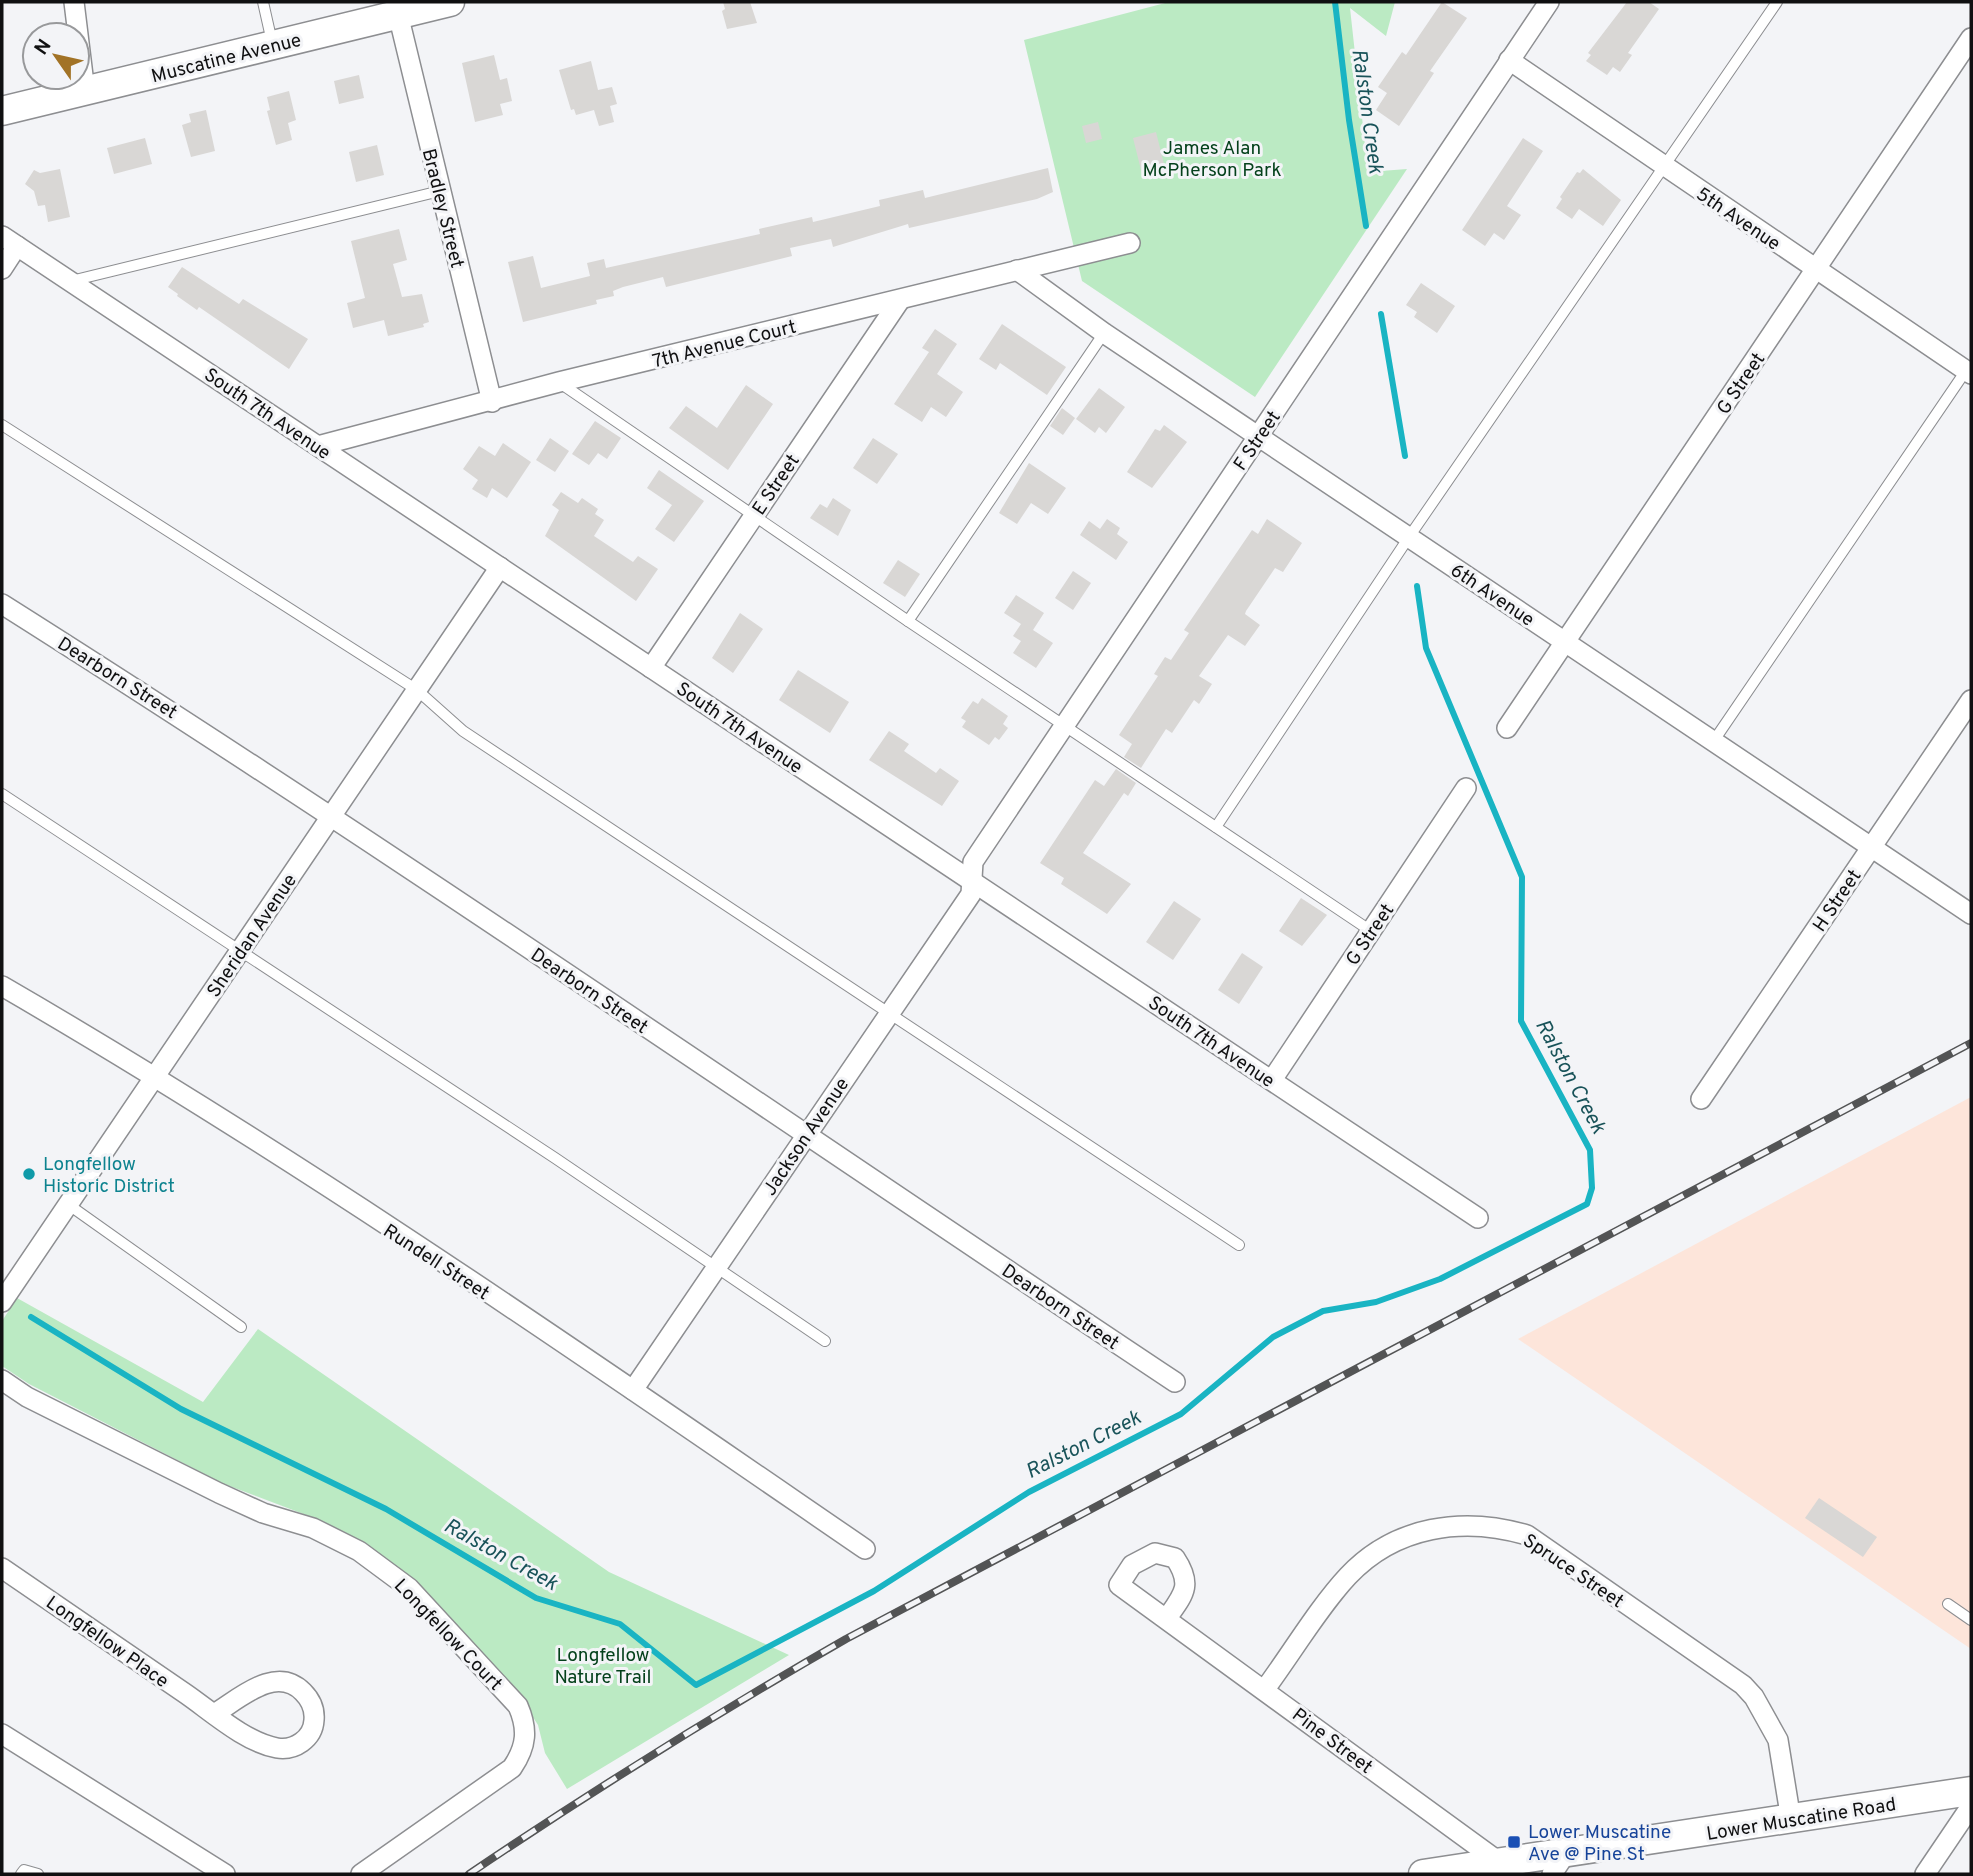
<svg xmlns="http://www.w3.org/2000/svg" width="1973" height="1876" font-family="Overpass,sans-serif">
<rect width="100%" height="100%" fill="#f3f4f7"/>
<!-- industrial -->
<path fill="#fde5da" d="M1971,1097v552l-453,-310z"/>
<!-- green -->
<g fill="#bbeac3">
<path d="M1169,2h226l-9,34 -36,-28 18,164 39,-3 -152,228 -173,-116 -58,-241z"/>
<path d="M17,1298l186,104 55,-73 351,243 180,83 -222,134 -22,-36 -7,-28 -18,-28 -94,-105 -56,-44 -56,-30 -90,-34 -195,-100 -27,-18v-45z"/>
</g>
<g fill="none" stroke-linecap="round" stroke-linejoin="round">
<!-- stream -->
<g stroke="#19b4c3" stroke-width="6">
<path d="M1335,2l14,118 17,106"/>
<path d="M1381,314l24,142"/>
<path d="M31,1317l150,92 205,100 150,89 84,26 76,61 178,-94 155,-99 152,-78 92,-77 50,-26 53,-9 64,-23 147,-75 5,-16 -2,-38 -69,-129 1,-144 -96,-229 -9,-62"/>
</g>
</g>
<!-- building -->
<g fill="#d9d7d5">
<path d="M723,2h27l7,21 -30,6 -5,-18 3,-2z"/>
<path d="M1442,2l25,16 -37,53 4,2 -35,53 -23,-16 11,-17 -9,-6 24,-35 4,3z"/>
<path d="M1627,2h22l10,7 -31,44 4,2 -12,17 -7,-5 -6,8 -21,-14 5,-6 -3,-2z"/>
<path d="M494,55l6,25 7,-2 5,23 -12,3 3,11 -28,7 -13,-59z"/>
<path d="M591,61l7,29 14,-3 5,17 -7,2 4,16 -15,4 -5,-16 -18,5 -2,-6 -3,1 -12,-40z"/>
<path d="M359,75l5,23 -25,6 -5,-23z"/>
<path d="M289,91l7,29 -8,3 4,17 -16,5 -9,-34 3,-1 -3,-13z"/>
<path d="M206,110l9,41 -24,6 -9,-32 9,-3 -2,-8z"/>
<path d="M1098,122l4,17 -16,4 -4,-17z"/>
<path d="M1156,132l9,36 -23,6 -9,-36z"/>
<path d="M145,138l7,26 -38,10 -7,-26z"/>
<path d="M1523,138l20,13 -36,55 14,9 -17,25 -10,-7 -9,13 -23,-16z"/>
<path d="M377,145l7,30 -28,7 -7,-30z"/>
<path d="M1048,168l5,24 -16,7 -128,29 -1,-4 -75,23 -2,-8 -41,9 2,8 -126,31 -3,-10 -40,10 -10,4 1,5 -18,4 1,4 -74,18 -15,-60 25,-6 8,32 49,-12 -3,-13 17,-4 2,9 154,-34 -1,-5 53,-12 1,5 67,-16 -1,-6 44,-10 2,8z"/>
<path d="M60,169l10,48 -22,5 -3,-17 -7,1 -4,-15 -9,-7 9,-14 6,3z"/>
<path d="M1583,169l38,31 -18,26 -24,-17 -7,10 -16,-11 6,-9 -2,-2 17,-25 3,1z"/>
<path d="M399,229l8,31 -14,4 9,33 20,-3 7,28 -6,2 1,3 -36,9 -4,-16 -31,8 -6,-25 18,-5 -14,-57z"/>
<path d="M182,267l57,37 4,-5 65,40 -19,30 -90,-62 -2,3 -20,-14 1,-2 -10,-7z"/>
<path d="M1421,283l34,23 -18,27 -23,-16 3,-5 -11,-7z"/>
<path d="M1002,324l64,43 -19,28 -47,-32 -4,7 -17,-11z"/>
<path d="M935,329l22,15 -20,30 26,18 -17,25 -15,-10 -9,15 -28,-18 35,-52 -7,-4z"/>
<path d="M746,385l27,19 -45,66 -59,-42 17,-22 31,22z"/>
<path d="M1099,388l26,19 -19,26 -7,-6 -4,6 -19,-14z"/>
<path d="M1062,408l13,10 -12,17 -13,-9z"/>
<path d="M595,421l26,17 -14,21 -9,-6 -9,12 -17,-11z"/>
<path d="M1164,425l23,17 -35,46 -25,-16 28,-43 5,2z"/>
<path d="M550,438l19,13 -14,21 -19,-12z"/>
<path d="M873,438l25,16 -21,30 -24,-16z"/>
<path d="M503,443l28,19 -24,36 -15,-10 -5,10 -15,-9 6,-9 -15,-11 16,-23 16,10z"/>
<path d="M1029,463l37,25 -18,26 -17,-11 -14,21 -18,-11z"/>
<path d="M659,470l45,31 -30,41 -19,-13 17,-24 -25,-17z"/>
<path d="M561,492l17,11 4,-5 16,11 -3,5 9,6 -10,16 39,26 5,-6 20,13 -22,32 -91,-65 14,-26 -7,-5z"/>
<path d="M833,498l18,12 -13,26 -28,-18 10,-14 7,4z"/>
<path d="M1107,519l13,9 -3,6 11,8 -12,18 -36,-25 9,-14 11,8z"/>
<path d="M1267,519l35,24 -19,29 -8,-4 -29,43 -1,3 15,11 -15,21 -17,-11 -29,41 13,8 -13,20 -5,-4 -22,33 -6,-4 -25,39 -17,-11 8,-13 -13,-9 39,-59 -4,-2 11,-17 6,3 18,-27 -5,-3 68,-100 6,4z"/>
<path d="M898,560l22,14 -15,23 -22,-14z"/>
<path d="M1073,571l18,12 -18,27 -18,-12z"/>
<path d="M1016,595l28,18 -11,17 20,13 -17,25 -23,-15 8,-12 -8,-5 8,-12 -17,-11z"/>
<path d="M740,613l23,16 -30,44 -21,-15z"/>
<path d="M798,670l51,32 -19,31 -51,-33z"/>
<path d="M982,698l26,18 -5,8 5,4 -9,12 -4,-3 -6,8 -27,-18 4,-6 -5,-3 12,-17 5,3z"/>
<path d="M889,731l20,13 -5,7 32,22 4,-5 19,13 -17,25 -73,-46z"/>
<path d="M1116,769l20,14 -8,13 -4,-3 -41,60 48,31 -24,30 -46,-30 3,-6 -24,-15 55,-83 9,6z"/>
<path d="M1301,898l26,17 -25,31 -23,-15z"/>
<path d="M1174,901l27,18 -28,41 -27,-18z"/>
<path d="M1242,953l21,14 -24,37 -21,-14z"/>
<path d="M1819,1498l58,39 -14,20 -58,-39z"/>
</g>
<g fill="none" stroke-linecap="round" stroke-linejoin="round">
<defs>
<g id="lane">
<path d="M263,2l9,40"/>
<path d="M71,281l369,-90"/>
<path d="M560,383l348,238 196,-288"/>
<path d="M2,425l415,265 46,41 776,514"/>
<path d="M908,621l463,310"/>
<path d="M1713,742l254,-373"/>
<path d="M2,794l553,364 270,183"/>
<path d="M1216,827l193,-290 368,-535"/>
<path d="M69,1205l172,122"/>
<path d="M1948,1604l23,16"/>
<path d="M21,1874l3,-4 14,4"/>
</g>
<g id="street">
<path d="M74,2l11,90"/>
<path d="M398,14l94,388"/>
<path d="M1509,60l462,314"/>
<path d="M2,236l1476,982"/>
<path d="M2,269l15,-23"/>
<path d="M1017,270l87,63 867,581"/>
<path d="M318,446l241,-64 571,-139"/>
<path d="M2,604c397,251 782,518 1173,778"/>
<path d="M651,668l249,-368"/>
<path d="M1507,728l464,-690"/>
<path d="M2,986c297,172 580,369 863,563"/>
<path d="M1272,1080l194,-292"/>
<path d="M1701,1099l270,-399"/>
<path d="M2,1302l498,-735"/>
<path d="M2,1380l25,17 192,96 44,20 50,15 46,23 50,37 109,118c10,23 9,40 -6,62l-151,106"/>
<path d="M633,1390l338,-496 2,-32 576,-860"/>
<path d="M2,1568c61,42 122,84 184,126 26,18 59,48 91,54 17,3 36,-9 37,-28 1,-11 -3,-20 -11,-28 -27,-28 -64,7 -89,22"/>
<path d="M1167,1618c17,-24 26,-33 8,-60l-20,-5 -23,12 -13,20 380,277"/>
<path d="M1265,1689c26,-35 54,-82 83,-113 47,-50 115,-60 179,-41l216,150 11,12 24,43 13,80"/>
<path d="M2,1734l223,140"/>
<path d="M1552,1874l14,-21"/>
<path d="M1925,1874l46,-68"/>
</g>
<g id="secondary">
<path d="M2,111l448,-109"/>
<path d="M1423,1874l548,-83"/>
</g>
</defs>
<!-- lane casing -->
<use href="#lane" stroke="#8d8e91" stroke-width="12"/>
<!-- street casing -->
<use href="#street" stroke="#8d8e91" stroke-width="22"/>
<!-- secondary casing -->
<use href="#secondary" stroke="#8d8e91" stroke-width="31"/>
<!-- lane -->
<use href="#lane" stroke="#fff" stroke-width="10"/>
<!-- street -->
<use href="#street" stroke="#fff" stroke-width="19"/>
<!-- secondary -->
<use href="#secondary" stroke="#fff" stroke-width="28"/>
<defs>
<path id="rail" d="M469,1874c123,-83 248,-161 377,-235l1125,-596"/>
</defs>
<!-- rail casing -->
<use href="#rail" stroke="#535455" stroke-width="8"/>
<!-- rail -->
<use href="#rail" stroke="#f3f4f7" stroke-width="5" stroke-dasharray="16" stroke-linecap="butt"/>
</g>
<!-- markers -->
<circle fill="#0f9aa8" stroke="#f3f4f7" stroke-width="2.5" cx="29" cy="1174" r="7"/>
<rect fill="#1a4fb4" stroke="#f3f4f7" stroke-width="2.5" x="1507" y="1835" width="14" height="14" rx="3.5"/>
<g text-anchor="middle" stroke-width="6" stroke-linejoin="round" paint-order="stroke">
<!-- street labels -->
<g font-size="19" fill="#101011" stroke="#f3f4f7">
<text transform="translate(226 57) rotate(-14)" y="7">Muscatine Avenue</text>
<text transform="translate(444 208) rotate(76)" y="7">Bradley Street</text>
<text transform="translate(1739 218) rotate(34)" y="7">5th Avenue</text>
<text transform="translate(724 343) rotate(-14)" y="7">7th Avenue Court</text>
<text transform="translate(1740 383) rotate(-56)" y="7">G Street</text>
<text transform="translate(268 413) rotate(34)" y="7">South 7th Avenue</text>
<text transform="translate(1256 440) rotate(-56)" y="7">F Street</text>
<text transform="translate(775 484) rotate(-56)" y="7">E Street</text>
<text transform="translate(1493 594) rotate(34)" y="7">6th Avenue</text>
<text transform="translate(118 677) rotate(32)" y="7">Dearborn Street</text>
<text transform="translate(740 727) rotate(34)" y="7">South 7th Avenue</text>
<text transform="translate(1836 900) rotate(-56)" y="7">H Street</text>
<text transform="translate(1369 934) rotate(-56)" y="7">G Street</text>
<text transform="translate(251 935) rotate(-56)" y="7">Sheridan Avenue</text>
<text transform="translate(590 990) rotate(34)" y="7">Dearborn Street</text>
<text transform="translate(1212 1041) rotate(34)" y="7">South 7th Avenue</text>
<text transform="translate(805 1136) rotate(-56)" y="7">Jackson Avenue</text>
<text transform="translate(437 1261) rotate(33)" y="7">Rundell Street</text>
<text transform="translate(1061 1306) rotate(34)" y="7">Dearborn Street</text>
<text transform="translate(1574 1570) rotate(34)" y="7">Spruce Street</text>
<text transform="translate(449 1634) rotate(46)" y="7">Longfellow Court</text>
<text transform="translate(108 1641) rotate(35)" y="7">Longfellow Place</text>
<text transform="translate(1333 1740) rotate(37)" y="7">Pine Street</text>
<text transform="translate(1801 1818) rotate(-9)" y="7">Lower Muscatine Road</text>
</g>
<!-- park labels -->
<g font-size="19" fill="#04411b" stroke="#f3f4f7">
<text x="1212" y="154">James Alan<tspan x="1212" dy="22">McPherson Park</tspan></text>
<text x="603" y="1661">Longfellow<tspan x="603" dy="22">Nature Trail</tspan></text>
</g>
<!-- culture labels -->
<g font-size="19" fill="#0d838f" stroke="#f3f4f7" text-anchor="start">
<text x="43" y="1170">Longfellow<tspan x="43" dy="22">Historic District</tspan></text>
</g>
<!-- transit labels -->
<g font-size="19" fill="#164399" stroke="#f3f4f7" text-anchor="start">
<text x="1528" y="1838">Lower Muscatine<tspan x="1528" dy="22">Ave @ Pine St</tspan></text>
</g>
<!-- water labels -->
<g font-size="21" font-style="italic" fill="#195359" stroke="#f3f4f7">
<text transform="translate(1368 111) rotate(82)" y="7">Ralston Creek</text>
<text transform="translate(1571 1076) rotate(62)" y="7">Ralston Creek</text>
<text transform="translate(1083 1444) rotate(-27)" y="7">Ralston Creek</text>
<text transform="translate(501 1554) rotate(29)" y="7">Ralston Creek</text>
</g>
</g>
<!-- border -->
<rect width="1973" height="1876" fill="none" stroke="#101011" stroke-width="7"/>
<!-- north arrow -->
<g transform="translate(56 56) rotate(304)"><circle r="33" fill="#f3f4f7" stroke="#98999b" stroke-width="2"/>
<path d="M0-5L12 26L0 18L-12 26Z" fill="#a27326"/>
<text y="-10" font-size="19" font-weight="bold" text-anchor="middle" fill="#101011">N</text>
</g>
</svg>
